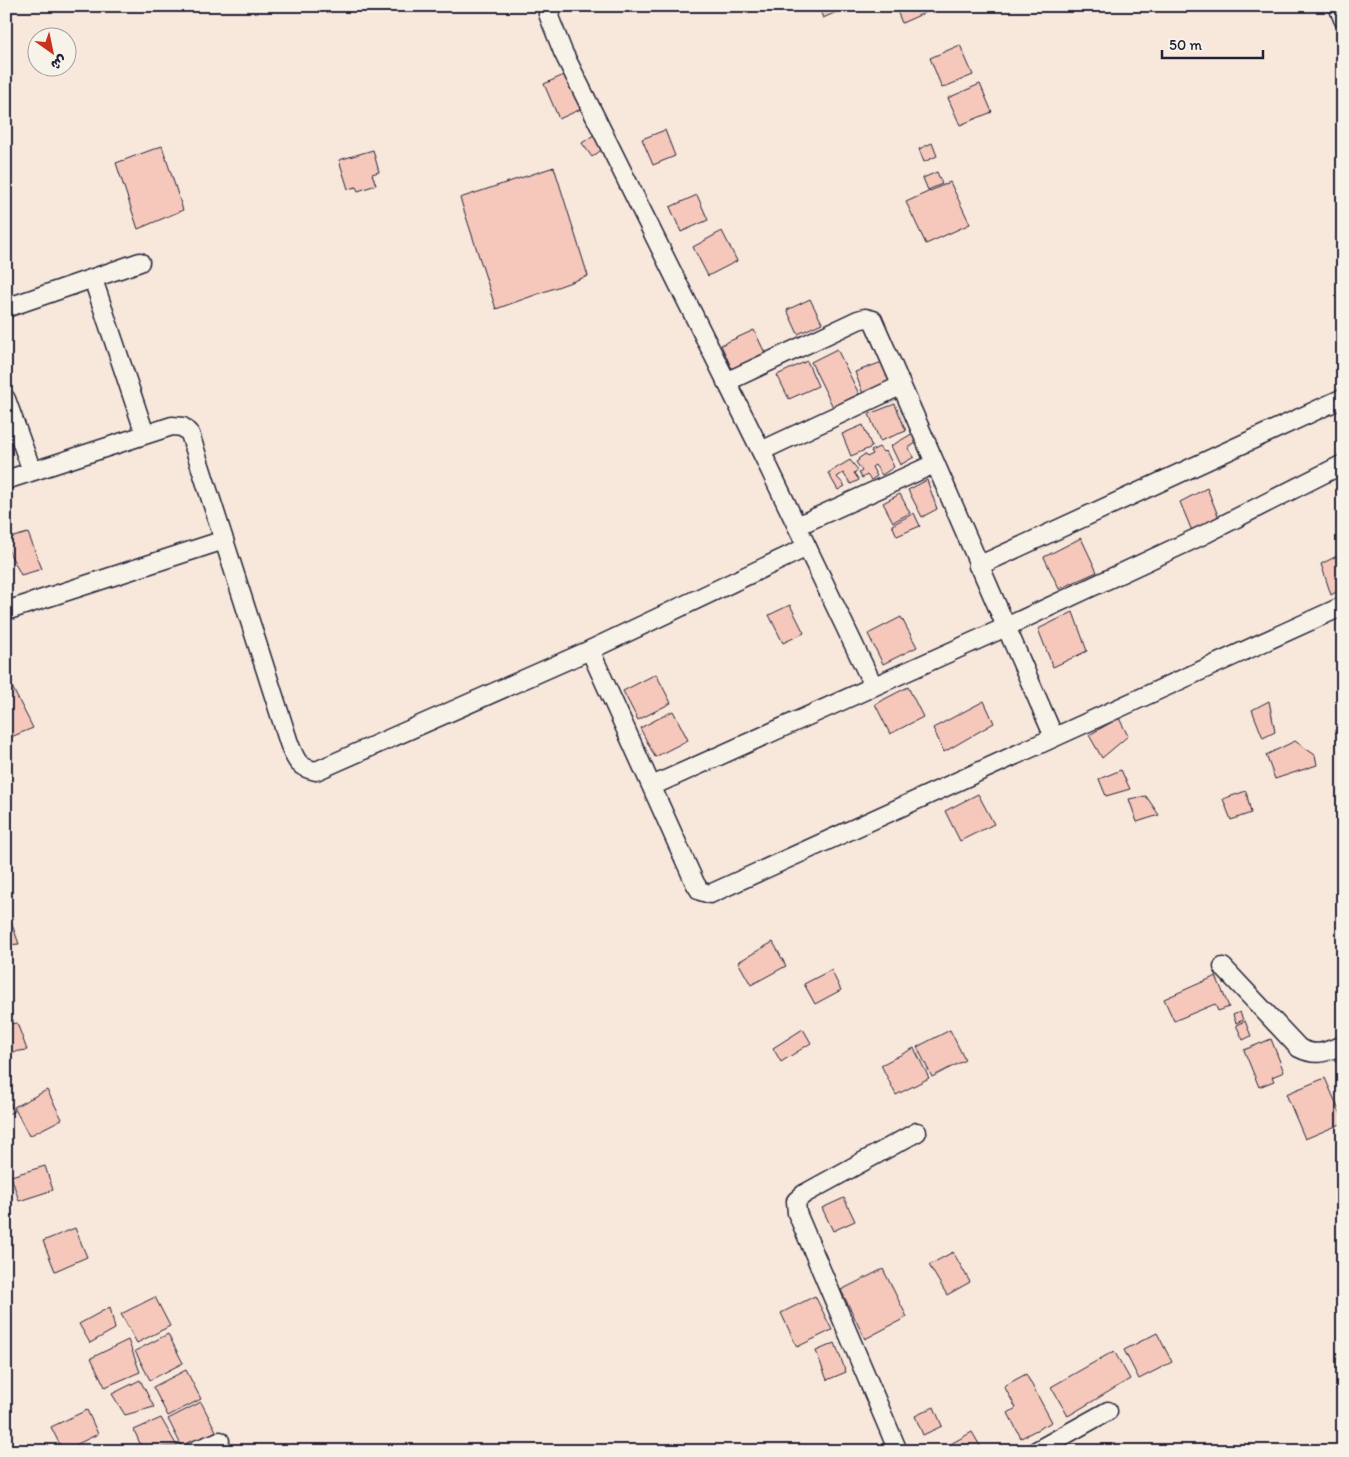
<svg xmlns="http://www.w3.org/2000/svg" width="1349" height="1457" font-family="Itim,'Playpen Sans Arabic',sans-serif">
<rect width="100%" height="100%" fill="#f8e7db"/>
<filter id="ink" filterUnits="userSpaceOnUse"><feTurbulence type="fractalNoise" baseFrequency=".02" numOctaves="2"/><feDisplacementMap in="SourceGraphic" scale="10" xChannelSelector="R" yChannelSelector="G"/><feConvolveMatrix kernelMatrix="1 2 1 2 8 2 1 2 1" color-interpolation-filters="sRGB"/></filter>
<g filter="url(#ink)">
<!-- building -->
<g fill="#f6c8bb" stroke="#22223b">
<path d="M818,6h32l-27,12z"/>
<path d="M895,6h45l-38,17z"/>
<path d="M960,45l13,30 -31,13 -12,-30z"/>
<path d="M566,74l15,35 -22,10 -15,-35z"/>
<path d="M980,84l12,28 -32,13 -12,-27z"/>
<path d="M665,130l10,26 -22,9 -11,-26z"/>
<path d="M598,132l10,13 -16,12 -10,-14z"/>
<path d="M932,143l5,13 -13,6 -5,-13z"/>
<path d="M162,146l21,64 -45,19 -22,-66z"/>
<path d="M373,150l6,22 -7,2 4,11 -18,6 -2,-4 -8,2 -9,-29z"/>
<path d="M554,167l34,109 -92,33 -36,-111z"/>
<path d="M937,172l5,12 -14,6 -5,-12z"/>
<path d="M950,182l20,42 -44,20 -20,-42z"/>
<path d="M697,195l11,25 -27,12 -11,-25z"/>
<path d="M722,231l15,30 -29,15 -15,-29z"/>
<path d="M810,299l12,24 -24,11 -11,-24z"/>
<path d="M754,330l11,23 -33,16 -11,-24z"/>
<path d="M837,349l22,45 -26,13 -22,-45z"/>
<path d="M807,361l11,25 -29,13 -12,-24z"/>
<path d="M885,361l8,22 -30,11 -8,-22z"/>
<path d="M895,404l11,27 -26,10 -11,-27z"/>
<path d="M863,425l9,22 -21,9 -9,-22z"/>
<path d="M915,432l6,8 -13,8 6,9 -14,8 -9,-19z"/>
<path d="M879,447l4,5 3,-1 8,16 -12,8 -7,-10 -3,2 5,9 -6,4 -4,-5 -5,3 -3,-5 3,-2 -6,-9 3,-2 -1,-1 7,-5 2,3 6,-3 -2,-3z"/>
<path d="M850,460l8,10 -4,3 5,7 -8,4 -8,-11 -6,4 8,9 -7,4 -10,-17z"/>
<path d="M927,480l10,29 -15,8 -14,-27z"/>
<path d="M1207,488l12,30 -27,13 -12,-29z"/>
<path d="M900,494l10,19 -17,9 -10,-19z"/>
<path d="M914,513l6,13 -23,10 -5,-11z"/>
<path d="M28,533l14,36 -21,6 -15,-29v-7z"/>
<path d="M1081,538l16,34 -38,17 -15,-32z"/>
<path d="M1343,553v35l-12,7 -10,-31z"/>
<path d="M790,605l14,28 -21,10 -14,-28z"/>
<path d="M1073,612l14,39 -34,16 -15,-38z"/>
<path d="M901,617l16,30 -34,17 -15,-30z"/>
<path d="M656,674l15,29 -33,17 -15,-29z"/>
<path d="M10,683l23,45 -27,11v-53z"/>
<path d="M908,687l15,30 -33,17 -15,-30z"/>
<path d="M984,701l10,22 -50,29 -11,-24z"/>
<path d="M1269,701l6,31 -12,6 -11,-28z"/>
<path d="M673,711l15,29 -33,17 -15,-29z"/>
<path d="M1119,718l9,18 -26,22 -13,-23z"/>
<path d="M1295,741l20,14 2,10 -42,14 -9,-24z"/>
<path d="M1121,770l9,19 -24,7 -7,-17z"/>
<path d="M1246,791l5,22 -20,7 -8,-21z"/>
<path d="M978,794l16,30 -34,17 -15,-30z"/>
<path d="M1146,796l13,19 -22,7 -8,-23z"/>
<path d="M6,913h2l11,31 -13,1z"/>
<path d="M773,942l13,24 -35,19 -13,-23z"/>
<path d="M831,970l10,20 -26,14 -11,-20z"/>
<path d="M1216,976l13,31 -11,4 -3,-7 -41,17 -10,-22z"/>
<path d="M1240,1012l3,8 -7,3 -3,-8z"/>
<path d="M1245,1021l6,15 -8,4 -7,-15z"/>
<path d="M17,1023l10,27 -21,3v-29z"/>
<path d="M803,1029l8,14 -30,19 -8,-14z"/>
<path d="M950,1030l15,30 -33,17 -15,-30z"/>
<path d="M1271,1039l13,33 -12,5 2,4 -15,6 -15,-37z"/>
<path d="M914,1048l15,30 -33,17 -15,-30z"/>
<path d="M1325,1078l18,41v4l-38,16 -19,-45z"/>
<path d="M47,1090l15,29 -33,17 -15,-29z"/>
<path d="M6,1095l8,16 -8,4z"/>
<path d="M45,1166l8,24 -34,11 -8,-25z"/>
<path d="M844,1198l11,23 -22,10 -11,-23z"/>
<path d="M75,1228l12,29 -32,14 -12,-30z"/>
<path d="M953,1252l17,30 -23,13 -18,-30z"/>
<path d="M883,1269l24,48 -42,22 -24,-49z"/>
<path d="M815,1296l17,34 -35,17 -16,-34z"/>
<path d="M155,1297l15,29 -33,17 -16,-29z"/>
<path d="M110,1307l5,22 -25,14 -11,-19z"/>
<path d="M1157,1333l15,29 -33,17 -15,-29z"/>
<path d="M168,1334l15,29 -33,17 -15,-29z"/>
<path d="M128,1340l12,32 -35,15 -14,-29z"/>
<path d="M835,1343l11,29 -19,8 -11,-29z"/>
<path d="M1114,1351l16,28 -62,37 -17,-29z"/>
<path d="M186,1370l15,29 -33,17 -15,-29z"/>
<path d="M1026,1374l26,48 -31,16 -13,-25 8,-5 -12,-22z"/>
<path d="M140,1380l14,27 -29,8 -13,-21z"/>
<path d="M201,1402l15,29 -33,18 -15,-30z"/>
<path d="M934,1407l8,19 -19,9 -8,-19z"/>
<path d="M87,1410l11,24 -35,17 -12,-24z"/>
<path d="M161,1418l16,28 -35,2 -8,-18z"/>
<path d="M972,1432l11,19h-45z"/>
</g>
<g fill="none" stroke-linecap="round" stroke-linejoin="round">
<defs>
<g id="minor">
<path d="M554,6l-6,8 15,38 198,399 112,234"/>
<path d="M1338,6l5,13"/>
<path d="M93,279l52,155"/>
<path d="M6,308l134,-46"/>
<path d="M726,382l132,-62 7,-2 8,2 181,417"/>
<path d="M6,399l26,72"/>
<path d="M761,451l139,-65"/>
<path d="M6,480l166,-54 11,1 7,7 99,309c7,17 8,24 27,28l274,-121 217,-103"/>
<path d="M797,526l137,-62"/>
<path d="M978,566l365,-168"/>
<path d="M6,611l218,-71"/>
<path d="M590,650l105,233 5,8 10,3 633,-288"/>
<path d="M652,786l354,-159 197,-92 140,-71"/>
<path d="M1223,967l76,81c18,9 26,4 44,-3"/>
<path d="M193,1451l27,-10"/>
<path d="M898,1451l-101,-238 -1,-12 8,-7 113,-62"/>
<path d="M1036,1451l72,-40"/>
</g>
</defs>
<!-- minor casing -->
<use href="#minor" stroke="#22223b" stroke-width="21"/>
<!-- minor -->
<use href="#minor" stroke="#f7f3e8" stroke-width="18"/>
</g>
</g>
<!-- margin -->
<rect width="1349" height="1457" fill="none" stroke="#f7f3e8" stroke-width="25"/>
<rect x="12" y="12" width="1324" height="1432" fill="none" stroke="#22223b" stroke-width="2" filter="url(#ink)"/>
<!-- north arrow -->
<g transform="translate(52 52) rotate(147)"><circle r="24" fill="#f7f3e8" stroke="#a29fa3"/>
<path d="M0-4L9 19L0 12L-9 19Z" fill="#c8321e"/>
<text y="-8" font-size="14" font-weight="bold" text-anchor="middle" fill="#22223b">ش</text>
</g>
<!-- scale -->
<path d="M1162 50v8h101v-8" fill="none" stroke="#22223b" stroke-width="2.5"/>
<text x="1169" y="50" font-size="15" fill="#22223b" stroke="#f7f3e8" stroke-width="4" paint-order="stroke">50 m</text>
</svg>
